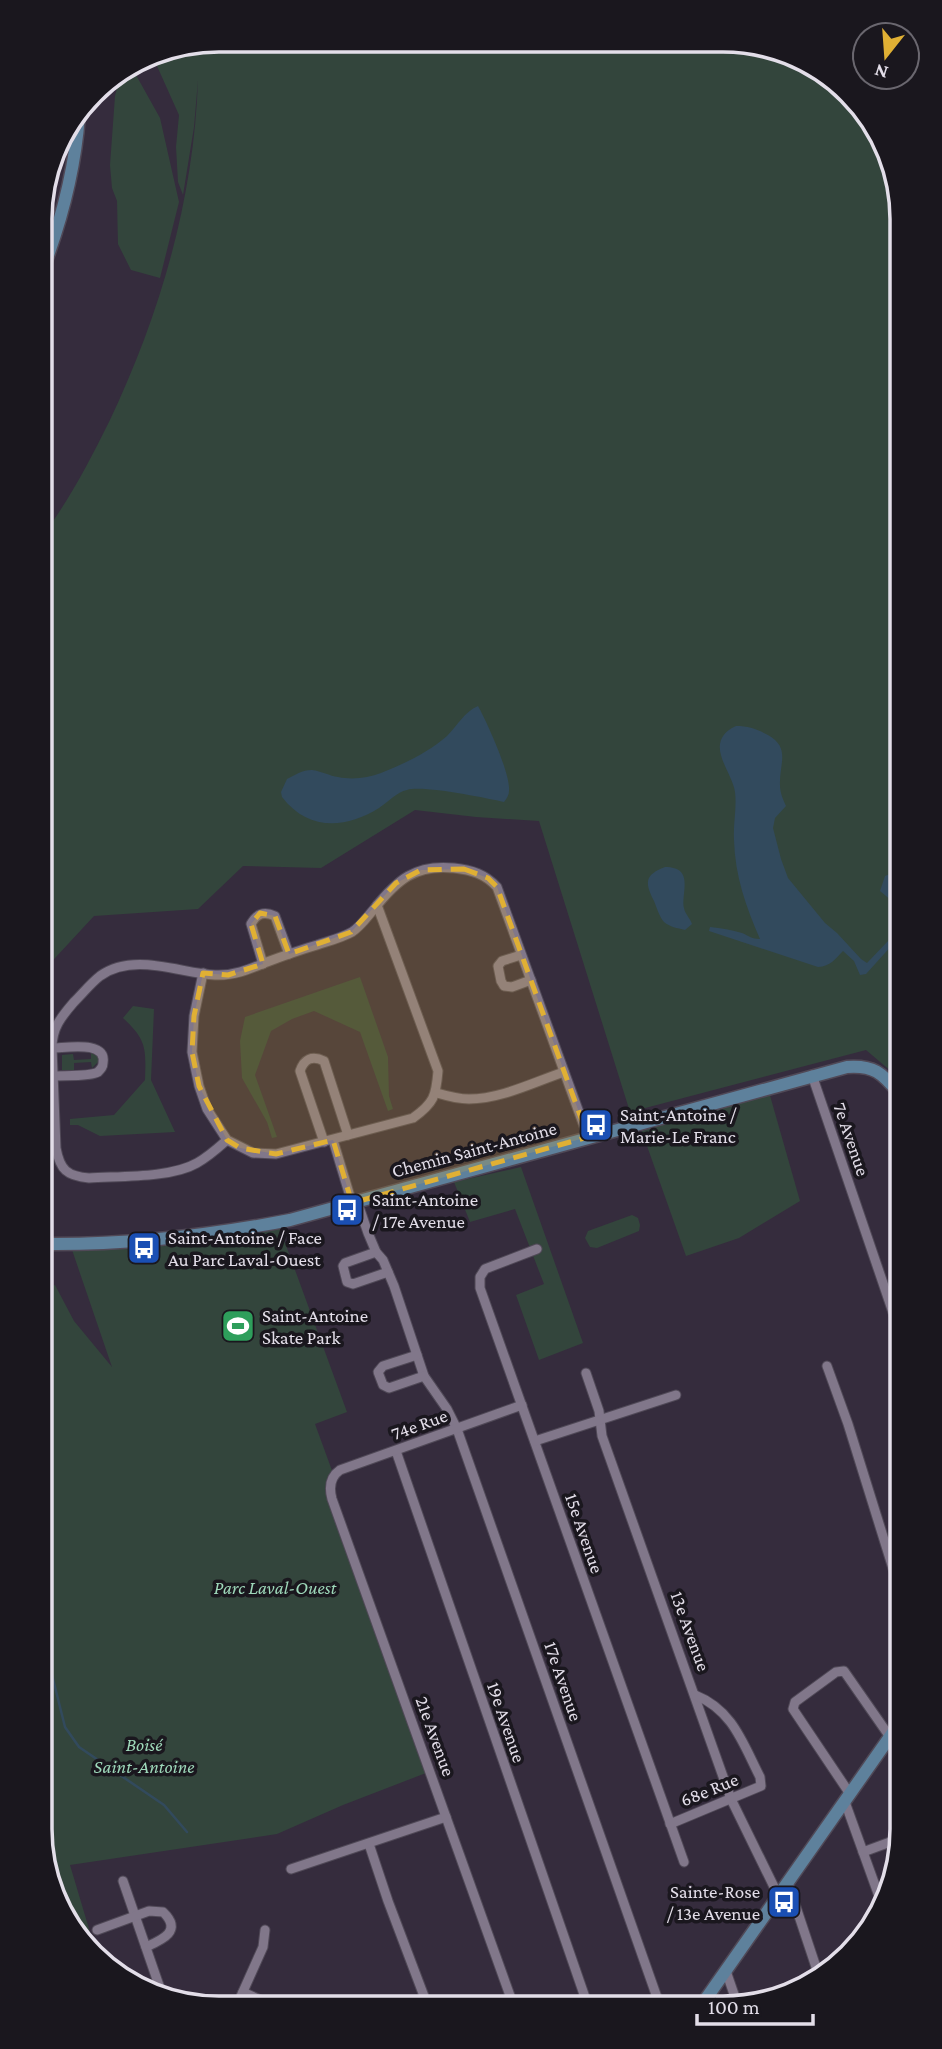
<svg xmlns="http://www.w3.org/2000/svg" width="942" height="2049" font-family="'Crimson Pro',serif">
<rect width="100%" height="100%" fill="#352c3d"/>
<!-- green -->
<g fill="#33453c">
<path d="M220,40l537,4 84,41 55,88 3,905 -33,-28 -236,62 -91,-291 -63,-4 -61,-7 -94,58 -78,-2 -45,43 -104,7 -51,55 -1,-435c27,-35 47,-74 67,-114 51,-107 85,-223 89,-342l-4,47 -11,68 -5,-13 -2,-35 3,-32 -22,-49 1,-13z"/>
<path d="M127,69l9,6 24,43 19,84 -19,76 -29,-8 -13,-26 -1,-43 -5,-13 -2,-23 5,-69 6,-22z"/>
<path d="M360,977l28,80 1,39 4,13 -5,2 -28,-79 -46,-21 -22,8 -21,12 -16,44 22,62 -5,1 -5,-16 -25,-44 -2,-37 5,-24z"/>
<path d="M133,1006l21,3 -3,71 24,52 -75,4 -22,-11h-8v-6l44,-4 31,-35c1,-31 2,-40 -22,-62z"/>
<path d="M91,1052l7,4 1,5 -7,7 -1,-6 -17,1v7h-12v-15l11,-1 1,6 17,-1z"/>
<path d="M769,1092l31,109 -61,37 -53,18 -45,-127z"/>
<path d="M521,1167l62,176 -44,17 -23,-65 28,-11 -29,-75 -45,13 -16,-40z"/>
<path d="M632,1215l6,3 2,7 -1,6 -42,17 -7,-1 -5,-9 3,-7z"/>
<path d="M276,1218l71,194 -32,12 19,52 -5,10 97,287 -83,32 -66,29 -207,31 28,94 -52,-83 -2,-588 11,-3 19,36 38,46 -42,-123 76,-2z"/>
</g>
<!-- water -->
<g fill="#324a5d">
<path d="M478,706c9,16 33,69 31,85 0,4 -2,7 -5,11 -19,-4 -81,-17 -97,-12 -10,2 -19,12 -28,18 -34,21 -71,23 -97,-11l-1,-5 6,-13c8,-4 15,-9 25,-9 9,1 18,6 26,7 14,3 30,1 43,-4 23,-9 48,-21 66,-37 11,-11 17,-24 31,-30z"/>
<path d="M736,726c13,0 21,3 32,9 23,13 11,29 12,50 0,8 3,14 6,21l-11,12 -2,10 8,31 7,19 37,45 12,10 24,26 6,4 22,-23 5,3 -28,31 -6,1 -6,-14 -11,-10c-9,9 -12,15 -25,16l-109,-36 1,-4c11,1 22,3 32,6 7,3 10,6 18,6 -14,-32 -25,-63 -26,-99 -1,-16 3,-32 1,-48 -2,-16 -20,-36 -14,-52 3,-7 8,-11 15,-14z"/>
<path d="M665,867c30,0 16,26 19,41 1,6 6,10 8,16l-7,6c-8,-2 -15,-3 -21,-8 -5,-6 -7,-14 -10,-21 -9,-18 -10,-26 11,-34z"/>
<path d="M890,874l8,3v29l-18,-15 5,-15z"/>
</g>
<g fill="none" stroke-linecap="round" stroke-linejoin="round">
<!-- stream -->
<path stroke="#324a5d" stroke-width="2.5" d="M46,1651l19,76 14,20 85,58 23,27"/>
<defs>
<g id="street">
<path d="M521,955l-19,6 -4,5 3,15 3,5 8,1 19,-7"/>
<path d="M263,964l-12,-40c6,-11 13,-13 24,-8l14,38"/>
<path d="M203,973l-9,43 -2,36 7,34 8,23 20,31 26,13 23,1 137,-36c21,-15 23,-22 25,-47l-61,-166"/>
<path d="M52,1048c14,0 55,-8 51,15 0,4 -2,6 -5,9 -9,5 -34,3 -45,4"/>
<path d="M812,1075l88,258"/>
<path d="M437,1093c10,3 21,6 32,6 32,0 65,-17 95,-27"/>
<path d="M227,1140c-9,8 -19,17 -30,23 -26,15 -77,13 -108,15 -22,-2 -29,-8 -33,-30l-4,-100c0,-20 9,-31 22,-46 9,-9 17,-19 26,-26 34,-24 79,-3 115,-1 19,1 35,-6 52,-13 16,-6 33,-12 50,-17 12,-4 24,-7 35,-13 9,-6 15,-15 22,-23 23,-29 41,-45 80,-41 18,2 31,6 43,19l91,250"/>
<path d="M333,1140l19,63"/>
<path d="M324,1142l-24,-71c4,-12 12,-16 24,-10l24,74"/>
<path d="M357,1201l11,32 8,19 7,8 11,26 30,90 23,33 10,20 202,574"/>
<path d="M537,1249l-52,20 -5,8v11l204,574"/>
<path d="M376,1252l-31,11 -2,3 4,16 6,2 35,-12"/>
<path d="M417,1355l-34,11 -5,6 5,13 6,3 35,-12"/>
<path d="M827,1366l21,58 52,167"/>
<path d="M586,1373l13,38 3,25 129,363 47,96"/>
<path d="M535,1441l141,-46"/>
<path d="M396,1451l191,552"/>
<path d="M850,1794l-57,-85 2,-7 41,-30 8,-1 46,66"/>
<path d="M845,1802l35,97"/>
<path d="M670,1824l91,-38 -1,-9c-17,-33 -27,-67 -65,-82"/>
<path d="M369,1844l19,57 39,103"/>
<path d="M863,1852l38,-14"/>
<path d="M291,1869l155,-52"/>
<path d="M123,1881l39,113"/>
<path d="M788,1883l32,96"/>
<path d="M97,1930l52,-19 14,1c20,19 -1,28 -17,35"/>
<path d="M726,1971l11,32"/>
<path d="M243,1992l28,13"/>
<path d="M513,2004l-181,-505c-3,-11 -2,-22 8,-29l182,-65"/>
<path d="M237,2005l26,-58 2,-17"/>
</g>
<g id="secondary">
<path d="M41,274c20,-51 34,-104 38,-159"/>
<path d="M44,1244c84,1 163,-8 246,-24l557,-153c27,-2 35,6 52,26"/>
<path d="M703,2003l198,-282"/>
</g>
</defs>
<!-- street casing -->
<use href="#street" stroke="#504957" stroke-width="11"/>
<!-- secondary casing -->
<use href="#secondary" stroke="#504957" stroke-width="15"/>
<!-- street -->
<use href="#street" stroke="#81778a" stroke-width="9"/>
<!-- secondary -->
<use href="#secondary" stroke="#5e819c" stroke-width="12"/>
</g>
<!-- marked area -->
<path fill="#e0b034" fill-opacity="0.2" stroke="#e0b034" stroke-width="5" stroke-dasharray="14 9" stroke-linejoin="round" d="M464,869l24,9 9,9 91,250 -236,66 -19,-63 -57,14 -36,-6 -13,-8 -28,-54 -7,-34 2,-36 9,-43 25,2 35,-11 -12,-40 9,-11 15,3 14,38 62,-22 45,-49 25,-13z"/>
<!-- icons -->
<defs>
<symbol id="bus-square" viewBox="-11 -11 22 22"><rect x="-9" y="-9" width="18" height="18" rx="4" fill="#1a4fb4" stroke="#1a171e"/><path d="M-5-6H5V4H4V6H2V4H-2V6H-4V4H-5ZM-3.5-4V0h7V-4ZM-3.5 1.2v1.5H-2V1.2ZM2 1.2v1.5H3.5V1.2Z" fill="#fff"/></symbol>
<symbol id="stadium-square" viewBox="-11 -11 22 22"><rect x="-9" y="-9" width="18" height="18" rx="4" fill="#2e9e5b" stroke="#1a171e"/><path d="M0-5a6.5 5 0 1 0 0 10a6.5 5 0 1 0 0-10ZM-3.5-1.8h7v3.6h-7Z" fill="#fff"/></symbol>
</defs>
<g fill-rule="evenodd">
<use href="#bus-square" x="577" y="1106" width="38" height="38"/>
<use href="#bus-square" x="328" y="1191" width="38" height="38"/>
<use href="#bus-square" x="125" y="1229" width="38" height="38"/>
<use href="#stadium-square" x="219" y="1307" width="38" height="38"/>
<use href="#bus-square" x="765" y="1883" width="38" height="38"/>
</g>
<g text-anchor="middle" stroke-width="7" stroke-linejoin="round" paint-order="stroke">
<!-- poi labels -->
<g font-size="19" fill="#e3dee9" stroke="#1a171e" text-anchor="start">
<text x="620" y="1121">Saint-Antoine /<tspan x="620" dy="22">Marie-Le Franc</tspan></text>
<text x="372" y="1206">Saint-Antoine<tspan x="372" dy="22">/ 17e Avenue</tspan></text>
<text x="168" y="1244">Saint-Antoine / Face<tspan x="168" dy="22">Au Parc Laval-Ouest</tspan></text>
<text x="262" y="1322">Saint-Antoine<tspan x="262" dy="22">Skate Park</tspan></text>
<text x="760" y="1898" text-anchor="end">Sainte-Rose<tspan x="760" dy="22">/ 13e Avenue</tspan></text>
</g>
<!-- street labels -->
<g font-size="19" fill="#e3dee9" stroke="#1a171e">
<text transform="translate(852 1139) rotate(71)" y="7">7e Avenue</text>
<text transform="translate(474 1149) rotate(-15)" y="7">Chemin Saint-Antoine</text>
<text transform="translate(419 1424) rotate(-20)" y="7">74e Rue</text>
<text transform="translate(585 1533) rotate(71)" y="7">15e Avenue</text>
<text transform="translate(691 1631) rotate(70)" y="7">13e Avenue</text>
<text transform="translate(564 1681) rotate(71)" y="7">17e Avenue</text>
<text transform="translate(507 1722) rotate(71)" y="7">19e Avenue</text>
<text transform="translate(436 1736) rotate(70)" y="7">21e Avenue</text>
<text transform="translate(709 1789) rotate(-22)" y="7">68e Rue</text>
</g>
<!-- park labels -->
<g font-size="19" font-style="italic" fill="#9ed8ba" stroke="#1a171e">
<text x="275" y="1594">Parc Laval-Ouest</text>
<text x="144" y="1751">Boisé<tspan x="144" dy="22">Saint-Antoine</tspan></text>
</g>
</g>
<!-- crop -->
<path d="M0 0H942V2049H0ZM219 52H723A167 167 0 0 1 890 219V1829A167 167 0 0 1 723 1996H219A167 167 0 0 1 52 1829V219A167 167 0 0 1 219 52Z" fill="#1a171e" fill-rule="evenodd"/>
<path fill="none" stroke="#e3dee9" stroke-width="3.5" d="M219 52H723A167 167 0 0 1 890 219V1829A167 167 0 0 1 723 1996H219A167 167 0 0 1 52 1829V219A167 167 0 0 1 219 52Z"/>
<!-- north arrow -->
<g transform="translate(886 56) rotate(197)"><circle r="33" fill="#1a171e" stroke="#6a676f" stroke-width="2"/>
<path d="M0-5L12 26L0 18L-12 26Z" fill="#e0b034"/>
<text y="-10" font-size="19" font-weight="bold" text-anchor="middle" fill="#e3dee9">N</text>
</g>
<!-- scale -->
<path d="M697 2014v10h116v-10" fill="none" stroke="#e3dee9" stroke-width="3.5"/>
<text x="708" y="2014" font-size="21" fill="#e3dee9" stroke="#1a171e" stroke-width="5" paint-order="stroke">100 m</text>
</svg>
